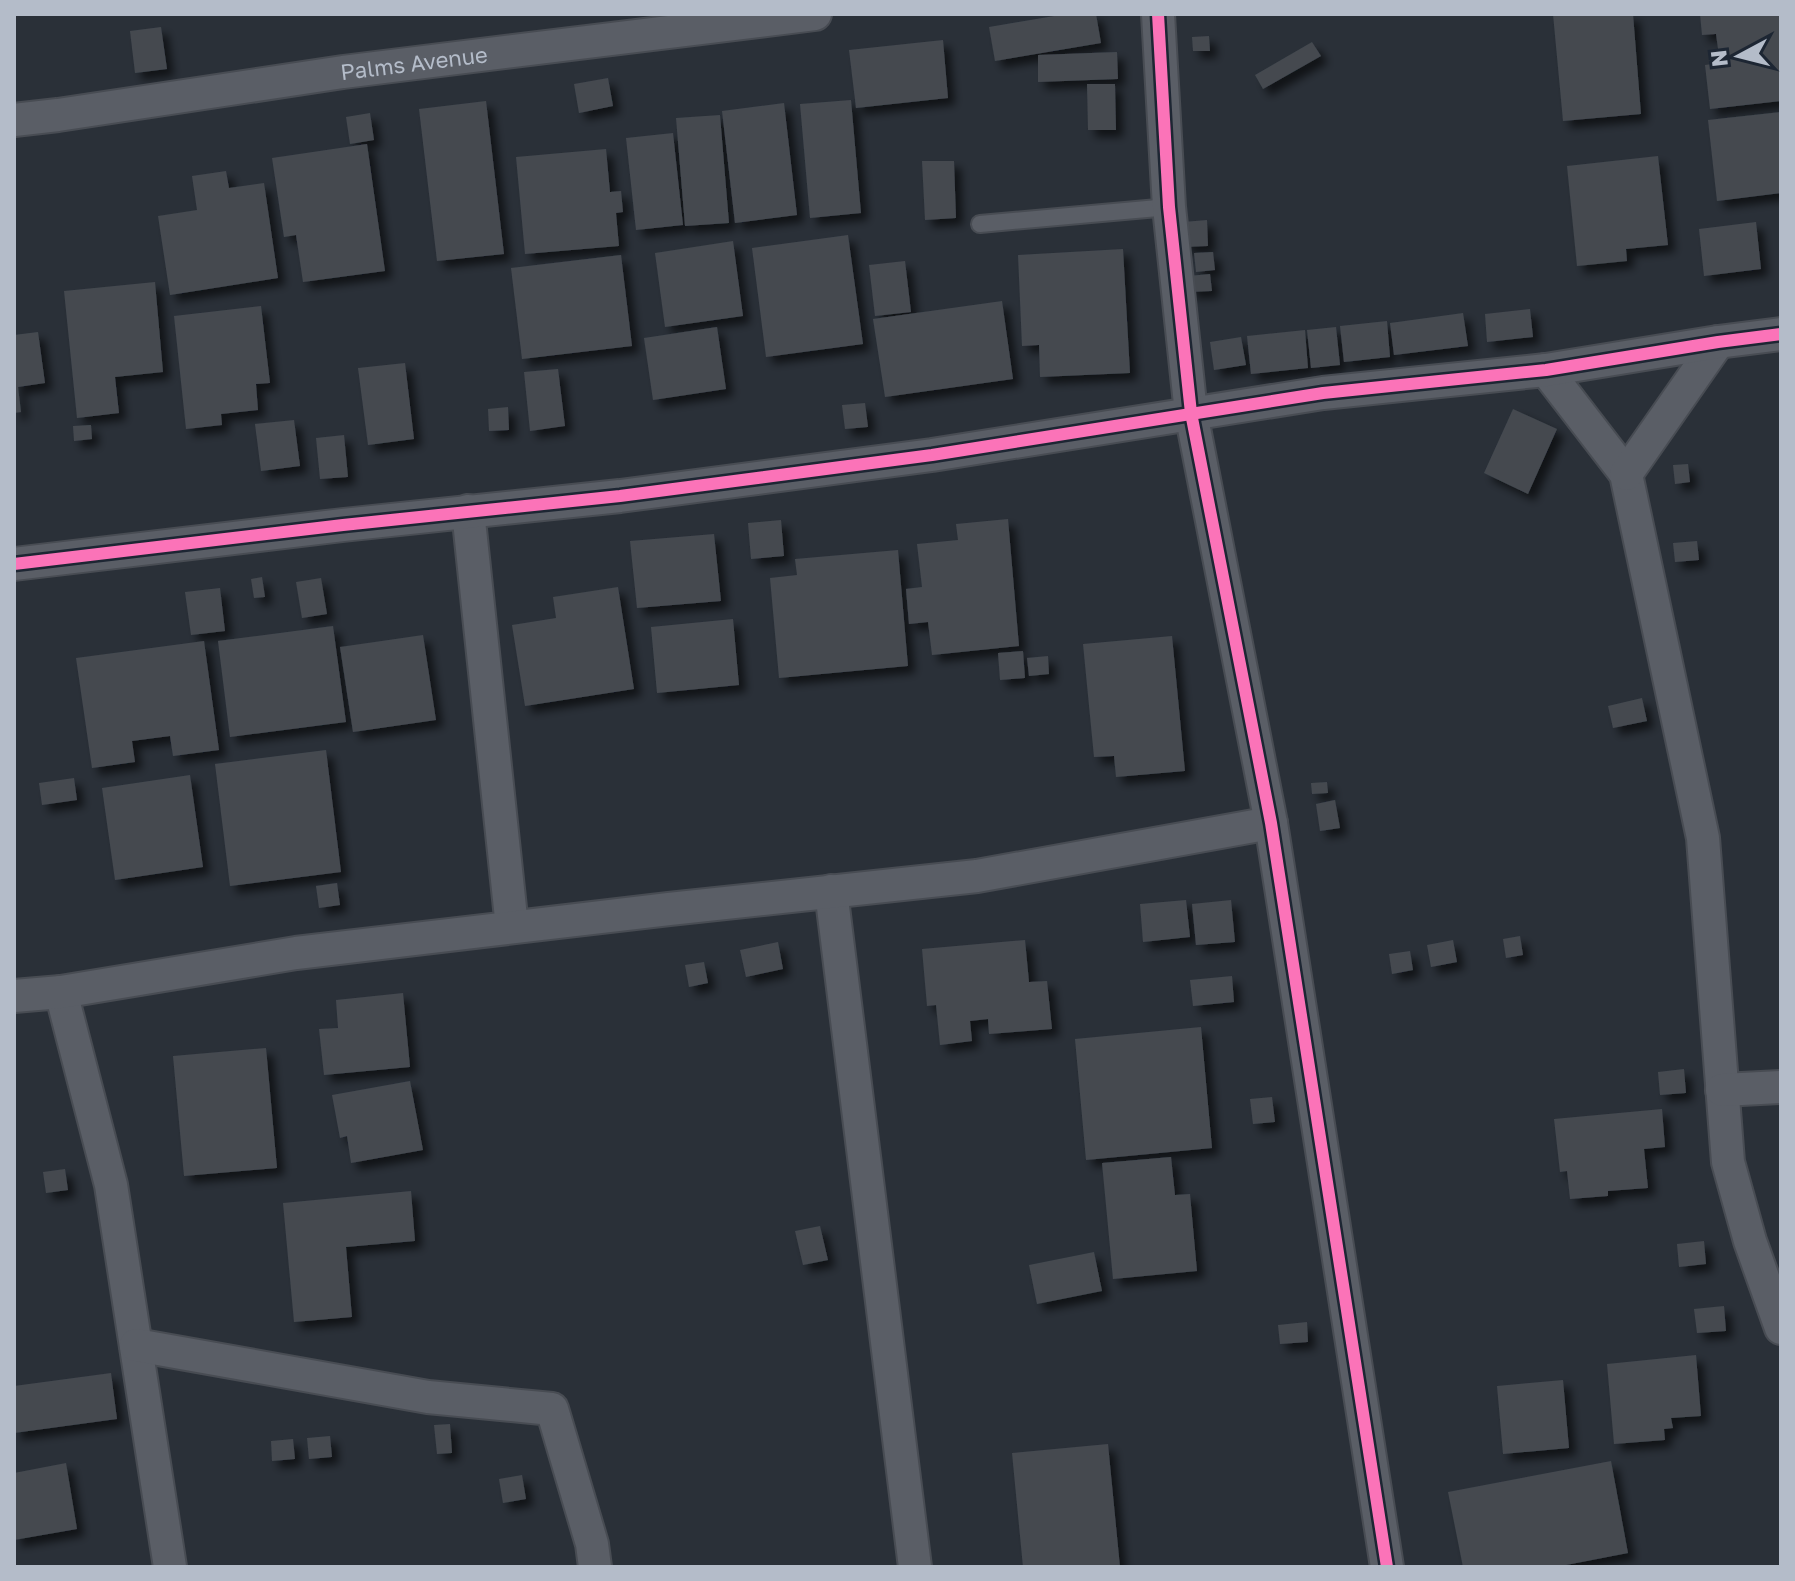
<svg xmlns="http://www.w3.org/2000/svg" width="1795" height="1581" font-family="'Golos Text',sans-serif">
<defs>
<filter id="shadow"><feDropShadow dx="7" dy="7" stdDeviation="4" flood-color="#0009"/></filter>
</defs>
<rect width="100%" height="100%" fill="#2a3038"/>
<!-- building -->
<g fill="#444950" filter="url(#shadow)">
<path d="M1066,14h30l5,29 -106,18 -6,-34z"/>
<path d="M1553,14h80l8,100 -78,7z"/>
<path d="M1700,14h81v87l-71,8 -5,-44 15,-2 -4,-29 -14,1z"/>
<path d="M161,27l6,42 -32,4 -5,-42z"/>
<path d="M1209,36l1,15h-17l-1,-14z"/>
<path d="M943,40l5,58 -92,10 -7,-58z"/>
<path d="M1312,42l9,14 -58,33 -8,-14z"/>
<path d="M1117,52l1,27 -80,3v-27z"/>
<path d="M608,78l5,28 -34,7 -5,-29z"/>
<path d="M1087,84h28l1,46h-28z"/>
<path d="M851,100l10,113 -51,5 -10,-114z"/>
<path d="M486,101l18,153 -67,7 -18,-152z"/>
<path d="M784,103l13,112 -62,8 -13,-112z"/>
<path d="M1781,112v81l-64,8 -9,-81z"/>
<path d="M370,113l4,27 -24,4 -4,-27z"/>
<path d="M720,115l9,108 -44,3 -9,-108z"/>
<path d="M673,133l10,92 -47,5 -10,-92z"/>
<path d="M367,144l18,127 -82,11 -7,-47 -12,2 -12,-79z"/>
<path d="M606,149l4,43 11,-1 2,21 -7,1 3,33 -94,8 -9,-97z"/>
<path d="M1658,156l10,89 -42,4 1,12 -50,5 -10,-100z"/>
<path d="M922,161h32l2,57 -31,2z"/>
<path d="M226,171l3,17 35,-5 14,95 -108,17 -12,-79 39,-6 -5,-34z"/>
<path d="M1207,220l1,26 -24,1 -1,-25z"/>
<path d="M1756,222l5,47 -57,7 -5,-47z"/>
<path d="M848,235l15,109 -97,13 -14,-109z"/>
<path d="M733,241l10,75 -78,11 -10,-74z"/>
<path d="M1123,249l7,124 -90,4 -1,-32 -17,1 -4,-91z"/>
<path d="M1213,252l2,18 -19,2 -2,-19z"/>
<path d="M621,255l11,91 -110,13 -11,-91z"/>
<path d="M905,261l6,51 -36,4 -6,-51z"/>
<path d="M1210,274l2,17 -23,1 -1,-16z"/>
<path d="M155,282l8,90 -48,5 4,36 -42,5 -13,-127z"/>
<path d="M1002,301l11,78 -128,18 -12,-78z"/>
<path d="M261,306l9,77 -14,1 2,26 -37,4 1,11 -36,4 -12,-113z"/>
<path d="M1530,309l3,28 -46,5 -2,-28z"/>
<path d="M1463,313l5,33 -74,9 -4,-32z"/>
<path d="M1387,321l3,36 -46,5 -4,-36z"/>
<path d="M717,327l9,62 -73,11 -9,-62z"/>
<path d="M1336,327l4,38 -29,3 -4,-38z"/>
<path d="M1305,330l3,38 -57,6 -4,-38z"/>
<path d="M38,332l7,51 -27,4 3,25 -7,1v-78z"/>
<path d="M1241,337l5,28 -32,5 -4,-28z"/>
<path d="M405,363l9,76 -46,6 -10,-77z"/>
<path d="M558,369l7,57 -35,5 -6,-59z"/>
<path d="M865,403l3,24 -23,2 -3,-24z"/>
<path d="M508,407l1,23 -20,1 -1,-22z"/>
<path d="M1513,409l44,20 -29,65 -44,-21z"/>
<path d="M294,420l6,46 -39,5 -6,-47z"/>
<path d="M91,425l1,14 -18,2 -1,-15z"/>
<path d="M344,435l4,42 -28,2 -4,-41z"/>
<path d="M1688,464l2,18 -15,2 -2,-19z"/>
<path d="M1008,519l11,127 -87,9 -4,-33 -19,2 -3,-35 16,-2 -5,-43 41,-4 -2,-16z"/>
<path d="M781,520l3,36 -33,3 -3,-36z"/>
<path d="M714,534l7,67 -84,7 -7,-67z"/>
<path d="M1697,541l2,19 -24,2 -2,-19z"/>
<path d="M898,550l10,116 -129,12 -9,-100 27,-3 -2,-16z"/>
<path d="M262,577l3,20 -11,1 -3,-19z"/>
<path d="M321,578l6,36 -25,4 -6,-36z"/>
<path d="M618,587l16,102 -109,17 -13,-81 44,-7 -3,-21z"/>
<path d="M220,588l5,43 -34,4 -6,-43z"/>
<path d="M733,619l6,66 -82,8 -6,-66z"/>
<path d="M333,626l13,96 -116,15 -12,-96z"/>
<path d="M423,635l13,85 -83,12 -13,-85z"/>
<path d="M1172,636l13,135 -69,6 -2,-21 -20,1 -11,-113z"/>
<path d="M204,641l15,109 -46,6 -3,-20 -38,5 3,21 -43,6 -16,-110z"/>
<path d="M1023,651l2,27 -25,2 -2,-27z"/>
<path d="M1048,656l1,18 -20,2 -2,-18z"/>
<path d="M1642,698l5,23 -34,7 -5,-22z"/>
<path d="M326,750l15,122 -111,14 -15,-122z"/>
<path d="M190,775l13,92 -88,13 -13,-92z"/>
<path d="M74,778l3,22 -35,5 -3,-22z"/>
<path d="M1327,782l1,11 -16,1 -1,-11z"/>
<path d="M1335,800l5,28 -20,3 -4,-27z"/>
<path d="M337,883l3,22 -21,3 -3,-22z"/>
<path d="M1186,900l4,37 -47,5 -3,-38z"/>
<path d="M1231,900l4,42 -39,3 -4,-41z"/>
<path d="M1520,936l3,19 -17,3 -3,-19z"/>
<path d="M1025,940l4,42 18,-1 5,48 -63,5 -1,-15 -18,2 2,20 -32,4 -4,-40 -9,1 -5,-57z"/>
<path d="M1453,940l4,22 -26,5 -4,-22z"/>
<path d="M778,942l5,27 -37,8 -6,-27z"/>
<path d="M1410,951l3,19 -21,4 -3,-20z"/>
<path d="M704,962l4,21 -19,4 -4,-22z"/>
<path d="M1232,976l2,26 -41,4 -3,-26z"/>
<path d="M403,993l7,74 -86,8 -5,-46 19,-1 -2,-28z"/>
<path d="M1201,1027l11,121 -126,12 -11,-121z"/>
<path d="M266,1048l11,120 -93,8 -11,-120z"/>
<path d="M1684,1069l2,24 -26,2 -2,-23z"/>
<path d="M410,1081l13,69 -72,13 -4,-27 -7,2 -8,-43z"/>
<path d="M1272,1097l3,25 -22,2 -3,-25z"/>
<path d="M1662,1109l3,38 -21,2 4,39 -40,3v5l-38,3 -3,-28 -7,1 -6,-53z"/>
<path d="M1171,1157l4,38 15,-1 7,77 -84,8 -11,-116z"/>
<path d="M65,1169l3,21 -22,3 -3,-21z"/>
<path d="M411,1191l4,50 -69,6 6,70 -58,5 -11,-119z"/>
<path d="M820,1226l8,34 -25,5 -8,-34z"/>
<path d="M1704,1241l2,23 -27,3 -2,-23z"/>
<path d="M1094,1252l8,39 -65,13 -8,-39z"/>
<path d="M1724,1306l2,25 -29,2 -3,-24z"/>
<path d="M1307,1322l1,20 -28,2 -2,-19z"/>
<path d="M1696,1355l5,61 -30,2 2,10 -9,1 1,11 -51,4 -7,-80z"/>
<path d="M111,1373l6,46 -103,14v-47z"/>
<path d="M1563,1380l6,68 -66,6 -6,-68z"/>
<path d="M450,1424l2,29 -15,1 -3,-29z"/>
<path d="M330,1436l2,21 -23,2 -2,-21z"/>
<path d="M293,1439l2,20 -23,2 -1,-20z"/>
<path d="M1108,1444l12,123h-97l-11,-114z"/>
<path d="M1611,1461l17,92 -72,14h-93l-15,-75z"/>
<path d="M66,1463l11,66 -63,11v-67z"/>
<path d="M522,1475l4,24 -23,4 -4,-24z"/>
</g>
<g fill="none" stroke-linecap="round" stroke-linejoin="round">
<defs>
<path id="service" d="M980,224l189,-17"/>
<g id="minor">
<path d="M1158,14l11,193 22,206 80,410 116,744"/>
<path id="s1" d="M14,120l44,-5 285,-43 472,-58"/>
<path d="M1546,370l80,104 77,364 25,324 22,79 31,87"/>
<path d="M1626,474l92,-132"/>
<path d="M468,511l44,416"/>
<path d="M14,564l329,-39 277,-29 312,-41 391,-62 223,-23 172,-28 63,-8"/>
<path d="M831,891l84,676"/>
<path d="M61,992l50,193 59,382"/>
<path d="M14,996l47,-4 235,-39 373,-44 308,-33 294,-53"/>
<path d="M1722,1090l59,-3"/>
<path d="M136,1345l292,52 124,12 40,135 3,23"/>
</g>
</defs>
<!-- service casing -->
<use href="#service" stroke="#484c53" stroke-width="20"/>
<!-- minor casing -->
<use href="#minor" stroke="#484c53" stroke-width="36"/>
<!-- service -->
<use href="#service" stroke="#5a5e66" stroke-width="16"/>
<!-- minor -->
<use href="#minor" stroke="#5a5e66" stroke-width="32"/>
<defs>
<g id="cycleway">
<path d="M1158,14l11,193 22,206 80,410 116,744"/>
<path d="M14,564l329,-39 277,-29 312,-41 391,-62 223,-23 172,-28 63,-8"/>
</g>
</defs>
<!-- cycleway casing -->
<use href="#cycleway" stroke="#1d2633" stroke-width="17"/>
<!-- cycleway -->
<use href="#cycleway" stroke="#fb73b8" stroke-width="12"/>
</g>
<g text-anchor="middle" stroke-width="7" stroke-linejoin="round" paint-order="stroke">
<!-- street labels -->
<g font-size="22" fill="#b4bcc9" stroke="#1d2633">
<text dy="8" stroke="none"><textPath href="#s1" startOffset="404">Palms Avenue</textPath></text>
</g>
</g>
<!-- border -->
<rect width="1795" height="1581" fill="none" stroke="#b4bcc9" stroke-width="32"/>
<!-- north arrow -->
<g transform="translate(1739 56) rotate(263)" stroke="#1d2633" stroke-width="6" paint-order="stroke">
<path d="M0-6L14 30L0 20L-14 30Z" fill="#b4bcc9"/>
<text y="-12" font-size="22" font-weight="bold" text-anchor="middle" fill="#b4bcc9">N</text>
</g>
</svg>
